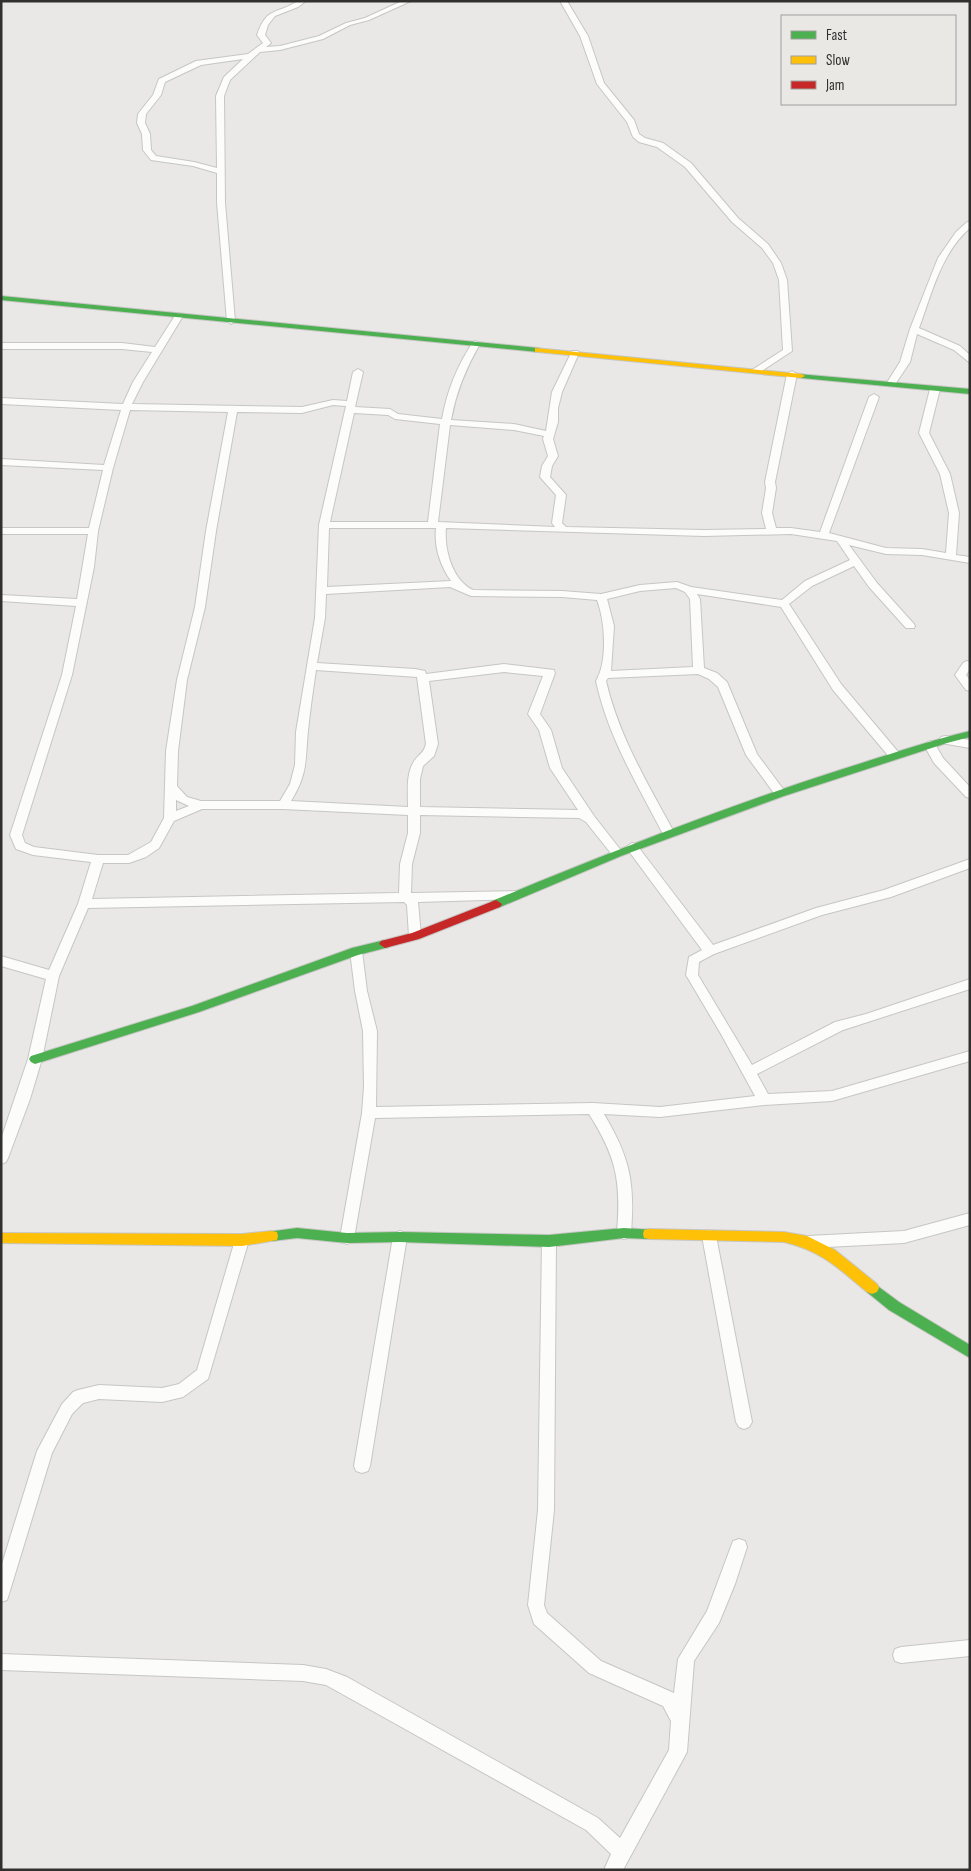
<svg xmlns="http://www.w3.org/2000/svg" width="971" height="1871" font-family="'Sofia Sans Condensed',sans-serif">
<rect width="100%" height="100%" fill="#e9e8e6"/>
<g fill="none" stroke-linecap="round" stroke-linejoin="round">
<defs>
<g id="street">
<path d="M298,1h8l-8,6 -23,9 -7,9 -3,10 6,8 -5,4 14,-1 39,-10 27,-13 19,-5 37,-17h9l-42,19 -19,5 -27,14 -43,11 -20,2 -30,28 -6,16 1,107 10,118 -4,3 -4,-3 -10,-118v-30l-24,-7 -42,-6 -8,-10 -1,-16 -5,-11 1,-9 15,-19 6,-16 37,-18 52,-7 15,-11 -6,-8c10,-29 19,-20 41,-34zM243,59l-19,18 -8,19 1,72 -23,-6 -38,-6 -5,-6 -1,-16 -5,-11 1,-9 15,-19 4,-13 36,-17z"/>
<path d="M560,1h7l21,35 16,47 30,37 5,14 6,4 18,5 28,20 47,55 30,26 13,19 6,17 5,71 -32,21 -3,1 -5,-3 31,-20 -4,-70 -6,-17 -11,-15 -30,-26 -47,-55 -28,-20 -18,-5 -6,-5 -6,-15 -30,-38 -17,-48z"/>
<path d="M967,222h3v6c-29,25 -38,65 -51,100l41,18 10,9v8l-16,-13 -37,-16 -7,28 -16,24h-6l-2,-2 14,-22 10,-33 28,-71 18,-26z"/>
<path d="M179,313l4,3 -40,66 -11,22 170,3 31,-7 14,1 6,-29 5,-3 5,3 -8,35 35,2 8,5 44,5c5,-28 15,-53 31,-77l3,-1 4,3c-14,24 -24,48 -29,76l63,4 32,7 6,-39 19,-39 1,-2h6l1,2 -17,39 -4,16v14l-5,17 5,17 -6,10 -2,11 16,18 -4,28 4,4 138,3 62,-1 -4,-16 4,-25 -1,-6 22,-108 5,-3 5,3 -22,108 1,6 -4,25 4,15h15l29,4 49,-135 5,-3 5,3 -50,136 57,15 36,1 24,4 3,-40 -9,-39 -21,-41 11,-44 2,-2h6l2,2 -11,44 21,41 9,39 -3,42 14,2v6l-48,-8 -36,-1 -37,-9 28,38 37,41 1,2 -1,2h-8l-37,-41 -15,-21 -42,20 -23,18 52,80 58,69 2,3 -6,4 -4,-1 -58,-69 -52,-83 -84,-13 3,5 4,69 13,5 10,9 30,72 29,39 -6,4 -4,-1 -30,-41 -28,-68 -9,-8 -11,-5 -90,4 -2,3c13,56 42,103 69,153l-6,4 -6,-4c-26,-50 -55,-97 -67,-153 12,-20 9,-60 1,-81l-35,-3 -91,-1 -21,-9 -124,7 -1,24 -8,45 98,6 10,2 1,3 78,-10 50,6 1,3 -15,41 11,16 11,38 32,48 29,37 -2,3h-8l-27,-34 -7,-4 -159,-3v18l-8,31 -1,29 108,-2 6,4 -6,4 -101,3 3,34 -2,3h-8l-2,-3 -2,-31 -3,-3 -316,6 -29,68 -17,83 -12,40 -22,59 -2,4 -5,2v-25l27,-80 18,-80 -45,-13v-10l48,14 29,-66 13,-42 -58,-7 -17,-6 -6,-14 52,-160 14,-69 -75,-5v-6l76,4 11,-65h-87v-6h88l14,-58 -102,-5v-6l103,6 17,-55 -120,-6v-6l122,6 10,-22 19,-30 -30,-3h-121v-6h121l33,4 21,-33zM333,405l13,1 -27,119 -4,93 -19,114 -1,33 -5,19 -10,17h-79l-14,-4 -10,-11 1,-35 9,-71 18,-73 11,-76 21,-119 65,1zM130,410l98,2 -22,119 -11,76 -18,73 -11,71 -2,67 -13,24 -23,13h-30l-64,-8 -9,-4 -3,-8 50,-160 22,-108 4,-36 15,-63zM354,413l34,2 7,4 45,5 -12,98h-98zM450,425l64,5 30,6 -1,3 5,17 -6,10 -2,11 16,18 -4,28 3,4 -117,-5zM329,528h107c-2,19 4,37 15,53l-124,6zM446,528l258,8 87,-2 46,7 13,19 -45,21 -23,19 -91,-13 -14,-5 -37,3 -39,9 -39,-3 -89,-1c-21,-10 -29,-41 -27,-62zM676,588l9,4 5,7 3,68 -82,4 3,-45 -7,-27 33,-8zM316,670l101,7 9,67c-2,10 -9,11 -13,19 -7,12 -5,30 -5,44l-117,-6c17,-28 14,-39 17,-70 2,-20 5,-41 8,-61zM504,672l39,4 -15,38 11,16 11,38 28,42 -158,-3v-28l3,-13 11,-10 4,-12 -9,-63zM176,800l13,6 -13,5zM202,809h81l125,6v18l-8,31 -1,29 -307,6 11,-36h26l17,-6 13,-9 15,-27z"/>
<path d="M967,661l3,1v7l-4,6 4,5v11l-4,-1 -11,-15 8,-12z"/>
<path d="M945,736l25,4v8l-29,-5 -2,-3 2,-3z"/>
<path d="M930,741l4,1 9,16 27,29v11l-4,-1 -32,-34 -10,-18z"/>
<path d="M632,843l4,1 77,101 103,-37 68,-18 86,-31v9l-79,29 -69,18 -108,39 -15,8 -1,13 54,90 83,-43 31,-8 104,-35v10l-127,41 -86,44 11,20 64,-3 138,-40v10l-138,40 -68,4 -104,12 -56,-3c26,44 31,68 27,119l-2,4 -5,2 -5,-2 -2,-4c4,-51 0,-75 -28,-119l-214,4 -21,120 -2,4 -5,2 -5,-2 -2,-4 22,-125 2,-26 -1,-56 -8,-40 -5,-40 2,-3h8l2,3 5,40 10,40 -1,76 217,-4 67,4 95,-11 -34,-62 -35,-59 3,-18 13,-7 -74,-100 -2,-3z"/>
<path d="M970,1213v12l-66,18 -96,5 -5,-2 -2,-4 2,-4 5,-2 96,-5z"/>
<path d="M709,1230l5,2 2,4 36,186 -3,5 -5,2 -5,-2 -3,-5 -34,-186 2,-4z"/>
<path d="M400,1231l5,2 2,4 -37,229 -2,5 -6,2 -6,-2 -2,-5 39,-229 2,-4z"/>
<path d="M242,1234l5,2 2,4 -41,139 -25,18 -21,5 -63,-3 -16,4 -11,11 -20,39 -43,141 -2,6 -6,2v-35l36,-116 25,-47 11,-12 5,-2 21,-5 63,3 17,-4 18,-14 38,-130 2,-4z"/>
<path d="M549,1235l5,2 2,4 -2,269 -10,95 3,8 54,48 73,32 4,-34 29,-48 26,-70 6,-2 6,2 2,6 -12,37 -16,39 -25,38 -7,91 -64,118h-19l7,-16 -25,-24 -260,-145 -23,-4 -302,-11v-16l302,11 23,4 21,8 251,141 22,20 49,-88 2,-29 -8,-15 -74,-33 -55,-49 -6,-19 10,-95 4,-269 2,-4z"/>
<path d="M970,1640v16l-69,7 -6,-2 -2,-6 2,-6 6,-2z"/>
</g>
<g id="fast">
<path d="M1,296l537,52 4,2 -4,2 -537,-52z"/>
<path d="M798,374l172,15v5l-169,-16 -4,-2z"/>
<path d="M970,731v6l-23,6 -163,53 -163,60 -121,51 -4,1 -6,-4 2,-3c116,-48 232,-94 351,-132 42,-13 84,-28 127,-38z"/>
<path d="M385,940l4,1 2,3 -2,3 -31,8 -159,57 -164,52 -4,-2 -2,-3 2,-3 161,-50 160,-58z"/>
<path d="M297,1228l50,5 53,-1 149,3 75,-7 30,2 1,4 -1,4 -5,1 -25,-1 -75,9 -149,-5 -53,1 -50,-5 -25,3 -5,-1 -1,-4 1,-4z"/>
<path d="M872,1282l27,20 71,43v13l-81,-48 -22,-18 -2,-4 2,-4z"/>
</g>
<g id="slow">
<path d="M535,348l266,26 4,2 -4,2 -263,-26h-3z"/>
<path d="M649,1229l135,3 23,4 28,14 42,34 2,4 -2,4 -5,2 -5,-2c-29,-24 -45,-41 -83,-50l-135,-3 -5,-1 -1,-4 1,-4z"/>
<path d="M272,1231l5,1 1,4 -1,4 -35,6 -241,-3v-10l241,1z"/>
</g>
<path id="jam" d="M496,900l6,4 -2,3 -81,32 -34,9 -6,-4 2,-3 31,-8z"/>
</defs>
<!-- street casing -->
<use href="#street" stroke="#c6c6c4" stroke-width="2"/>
<!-- fast casing -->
<use href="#fast" stroke="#c6c6c4" stroke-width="2"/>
<!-- slow casing -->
<use href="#slow" stroke="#c6c6c4" stroke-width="2"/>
<!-- jam casing -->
<use href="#jam" stroke="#c6c6c4" stroke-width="2"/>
<!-- street -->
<use href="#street" fill="#fcfcfb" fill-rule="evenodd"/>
<!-- fast -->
<use href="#fast" fill="#4caf50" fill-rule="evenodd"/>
<!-- slow -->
<use href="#slow" fill="#ffc107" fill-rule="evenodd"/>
<!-- jam -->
<use href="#jam" fill="#c62828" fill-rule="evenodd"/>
</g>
<!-- border -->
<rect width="971" height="1871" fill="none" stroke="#31302f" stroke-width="5"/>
<!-- legend -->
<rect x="781" y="15" width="175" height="90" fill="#eae8e5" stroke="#a09e9c"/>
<rect x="791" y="31" width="25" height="8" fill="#4caf50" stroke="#a09e9c"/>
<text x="826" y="40" font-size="15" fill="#31302f">Fast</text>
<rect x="791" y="56" width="25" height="8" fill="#ffc107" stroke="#a09e9c"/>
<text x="826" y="65" font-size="15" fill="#31302f">Slow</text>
<rect x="791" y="81" width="25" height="8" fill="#c62828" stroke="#a09e9c"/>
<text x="826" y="90" font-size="15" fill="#31302f">Jam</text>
</svg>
